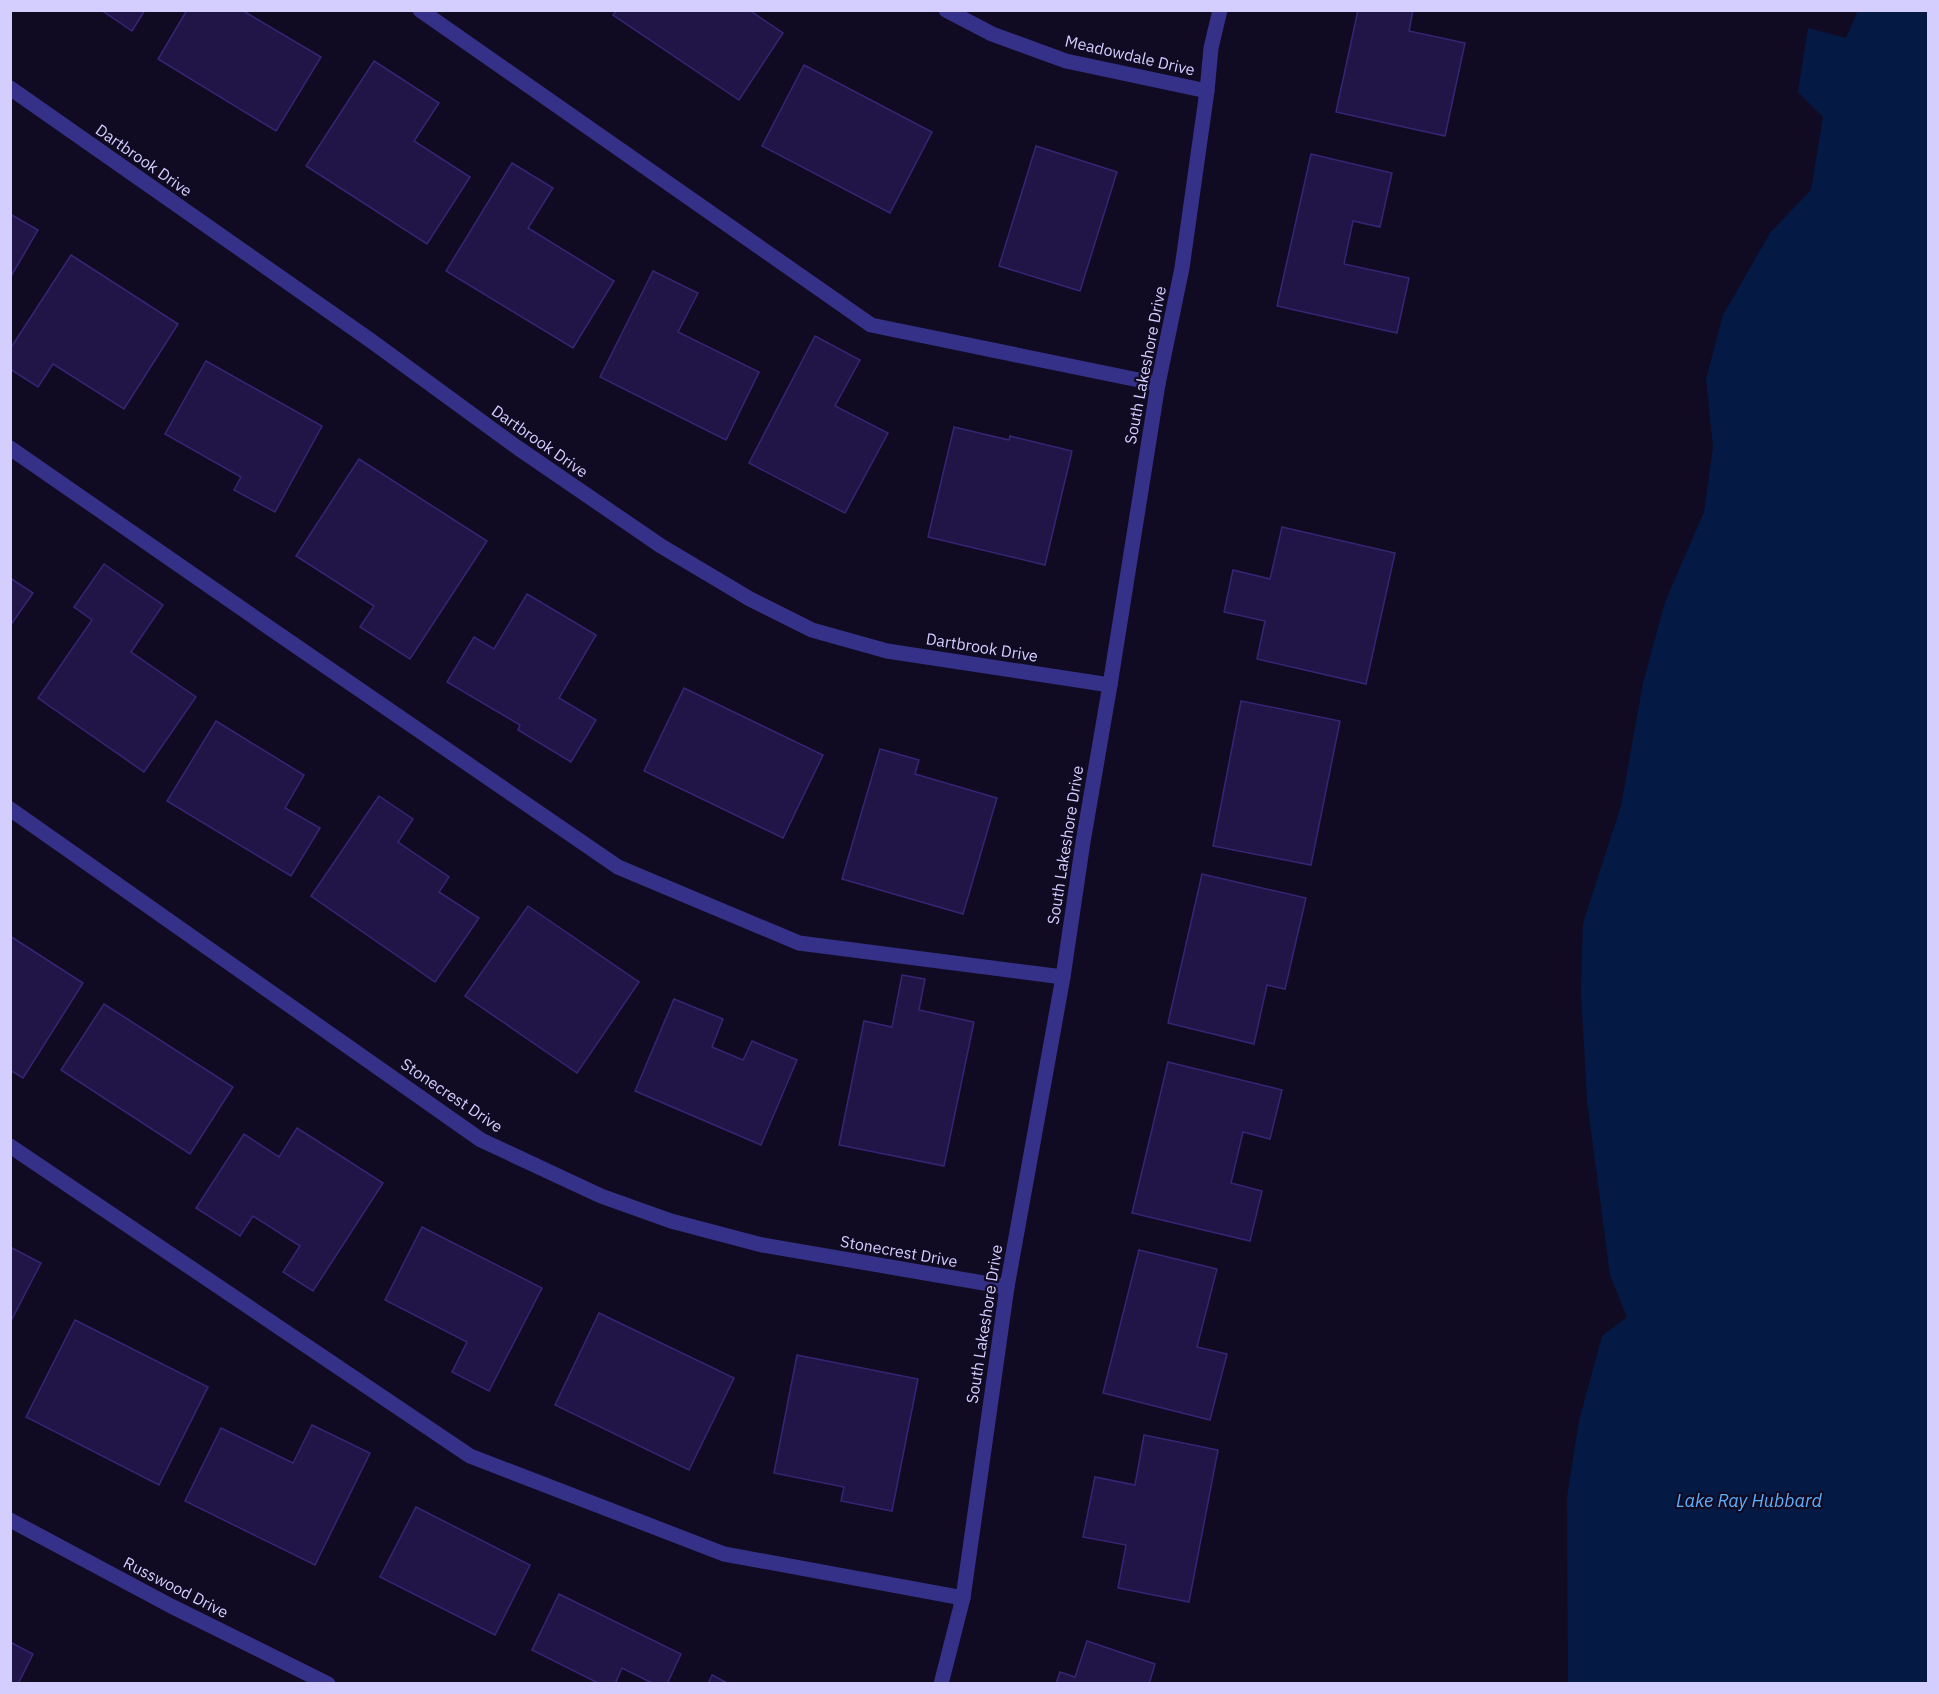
<svg xmlns="http://www.w3.org/2000/svg" width="1939" height="1694" font-family="'IBM Plex Sans',sans-serif">
<rect width="100%" height="100%" fill="#100b23"/>
<!-- water -->
<path fill="#041a44" d="M1856,11h72v1672h-360l-1,-186 12,-76 23,-85 25,-19 -17,-42 -23,-175 -6,-109 2,-68 38,-117 22,-123 22,-81 39,-90 9,-65 -7,-68 17,-64 47,-82 41,-43 12,-73 -25,-25 10,-64 38,10 11,-25z"/>
<!-- building -->
<g fill="#201546" stroke="#362575" stroke-width="1.5">
<path d="M101,10h44l-13,21z"/>
<path d="M187,10h59l-1,2 76,45 -45,74 -118,-72z"/>
<path d="M617,10h132l34,23 -44,67 -126,-85z"/>
<path d="M1358,10h55l-4,21 56,12 -20,93 -109,-24z"/>
<path d="M374,61l65,42 -25,38 56,36 -43,67 -121,-78z"/>
<path d="M804,65l128,67 -42,81 -128,-67z"/>
<path d="M1036,146l81,26 -37,119 -81,-25z"/>
<path d="M1311,154l81,19 -12,54 -27,-6 -9,43 65,14 -12,55 -120,-27z"/>
<path d="M512,163l41,25 -25,40 86,53 -41,67 -127,-77z"/>
<path d="M10,214l28,16 -28,48z"/>
<path d="M71,255l107,69 -54,85 -71,-45 -15,23 -28,-18v-20z"/>
<path d="M653,271l45,22 -20,39 81,40 -33,68 -126,-63z"/>
<path d="M815,336l45,24 -25,46 53,27 -43,80 -96,-50z"/>
<path d="M206,361l116,65 -47,86 -41,-22 7,-13 -76,-43z"/>
<path d="M954,427l55,13 1,-4 62,15 -27,114 -117,-28z"/>
<path d="M359,459l128,82 -77,118 -50,-32 14,-21 -78,-50z"/>
<path d="M1282,527l113,26 -29,131 -109,-25 8,-38 -41,-9 9,-42 37,9z"/>
<path d="M104,564l59,41 -32,47 65,45 -52,75 -106,-74 54,-78 -18,-13z"/>
<path d="M10,578l23,15 -23,33z"/>
<path d="M527,594l69,41 -37,63 37,22 -25,42 -53,-32 2,-5 -73,-43 27,-45 20,12z"/>
<path d="M684,688l139,67 -40,83 -139,-67z"/>
<path d="M1241,701l99,20 -29,144 -98,-19z"/>
<path d="M216,721l88,54 -19,33 35,20 -29,48 -124,-75z"/>
<path d="M880,749l39,11 -4,14 82,24 -34,116 -121,-35z"/>
<path d="M379,796l34,23 -15,23 51,35 -10,15 40,26 -44,64 -124,-86z"/>
<path d="M1202,874l104,24 -21,91 -18,-4 -13,59 -86,-21z"/>
<path d="M528,906l111,76 -62,91 -112,-77z"/>
<path d="M10,936l73,47 -60,95 -13,-8z"/>
<path d="M902,975l23,4 -6,31 55,12 -30,144 -105,-21 25,-124 28,6z"/>
<path d="M674,999l49,20 -11,28 31,13 9,-19 45,19 -36,85 -126,-54z"/>
<path d="M104,1004l129,83 -43,67 -129,-84z"/>
<path d="M1168,1062l114,28 -12,49 -27,-7 -12,51 31,8 -12,50 -118,-28z"/>
<path d="M297,1128l86,55 -70,108 -30,-19 17,-26 -47,-30 -13,20 -44,-28 48,-74 35,23z"/>
<path d="M422,1227l120,61 -53,103 -37,-19 15,-30 -82,-42z"/>
<path d="M10,1247l31,16 -29,56 -2,-1z"/>
<path d="M1139,1250l78,19 -20,78 30,7 -17,66 -107,-27z"/>
<path d="M599,1313l135,65 -45,92 -134,-65z"/>
<path d="M75,1320l133,67 -49,98 -133,-68z"/>
<path d="M797,1355l121,24 -26,132 -51,-10 3,-14 -70,-14z"/>
<path d="M312,1425l58,28 -55,112 -130,-64 36,-73 72,35z"/>
<path d="M1144,1435l74,15 -29,152 -71,-14 8,-43 -43,-8 12,-60 40,8z"/>
<path d="M416,1507l114,58 -35,70 -115,-58z"/>
<path d="M559,1594l122,60 -14,30h-13l-32,-16 -7,16h-15l-68,-34z"/>
<path d="M1087,1641l68,23 -6,20h-93l4,-12 15,5z"/>
<path d="M10,1642l23,12 -15,30h-8z"/>
<path d="M712,1675l17,9h-21z"/>
</g>
<g fill="none" stroke-linecap="round" stroke-linejoin="round">
<!-- service -->
<g stroke="#363188" stroke-width="15">
<path d="M420,10l451,315 287,59"/>
<path d="M10,448l267,185 341,234 181,76 264,34"/>
<path d="M10,1146l460,310 254,98 239,44"/>
</g>
<!-- minor -->
<g stroke="#363188" stroke-width="15">
<path d="M946,10l46,24 74,27 141,30"/>
<path d="M10,88l360,252 148,108 143,98 89,53 62,31 75,21 223,34"/>
<path d="M10,809l471,331 120,56 70,25 91,24 245,42"/>
<path d="M10,1520l161,86 157,78"/>
<path d="M941,1684l22,-86 44,-311 56,-310 20,-135 27,-157 48,-301 24,-116 25,-177 4,-43 9,-38"/>
</g>
</g>
<g text-anchor="middle" stroke-width="4.5" stroke-linejoin="round" paint-order="stroke">
<!-- street labels -->
<g font-size="16" fill="#d4ceff" stroke="#100b23">
<text transform="translate(1130 55) rotate(13)" y="6">Meadowdale Drive</text>
<text transform="translate(144 160) rotate(35)" y="6">Dartbrook Drive</text>
<text transform="translate(1145 365) rotate(-79)" y="6">South Lakeshore Drive</text>
<text transform="translate(540 441) rotate(35)" y="6">Dartbrook Drive</text>
<text transform="translate(982 647) rotate(9)" y="6">Dartbrook Drive</text>
<text transform="translate(1065 845) rotate(-81)" y="6">South Lakeshore Drive</text>
<text transform="translate(452 1095) rotate(34)" y="6">Stonecrest Drive</text>
<text transform="translate(899 1251) rotate(10)" y="6">Stonecrest Drive</text>
<text transform="translate(984 1324) rotate(-81)" y="6">South Lakeshore Drive</text>
<text transform="translate(176 1587) rotate(27)" y="6">Russwood Drive</text>
</g>
<!-- water labels -->
<g font-size="18" font-style="italic" fill="#5cb1ff" stroke="#100b23">
<text x="1749" y="1507">Lake Ray Hubbard</text>
</g>
</g>
<!-- border -->
<rect width="1939" height="1694" fill="none" stroke="#d4ceff" stroke-width="24"/>
</svg>
